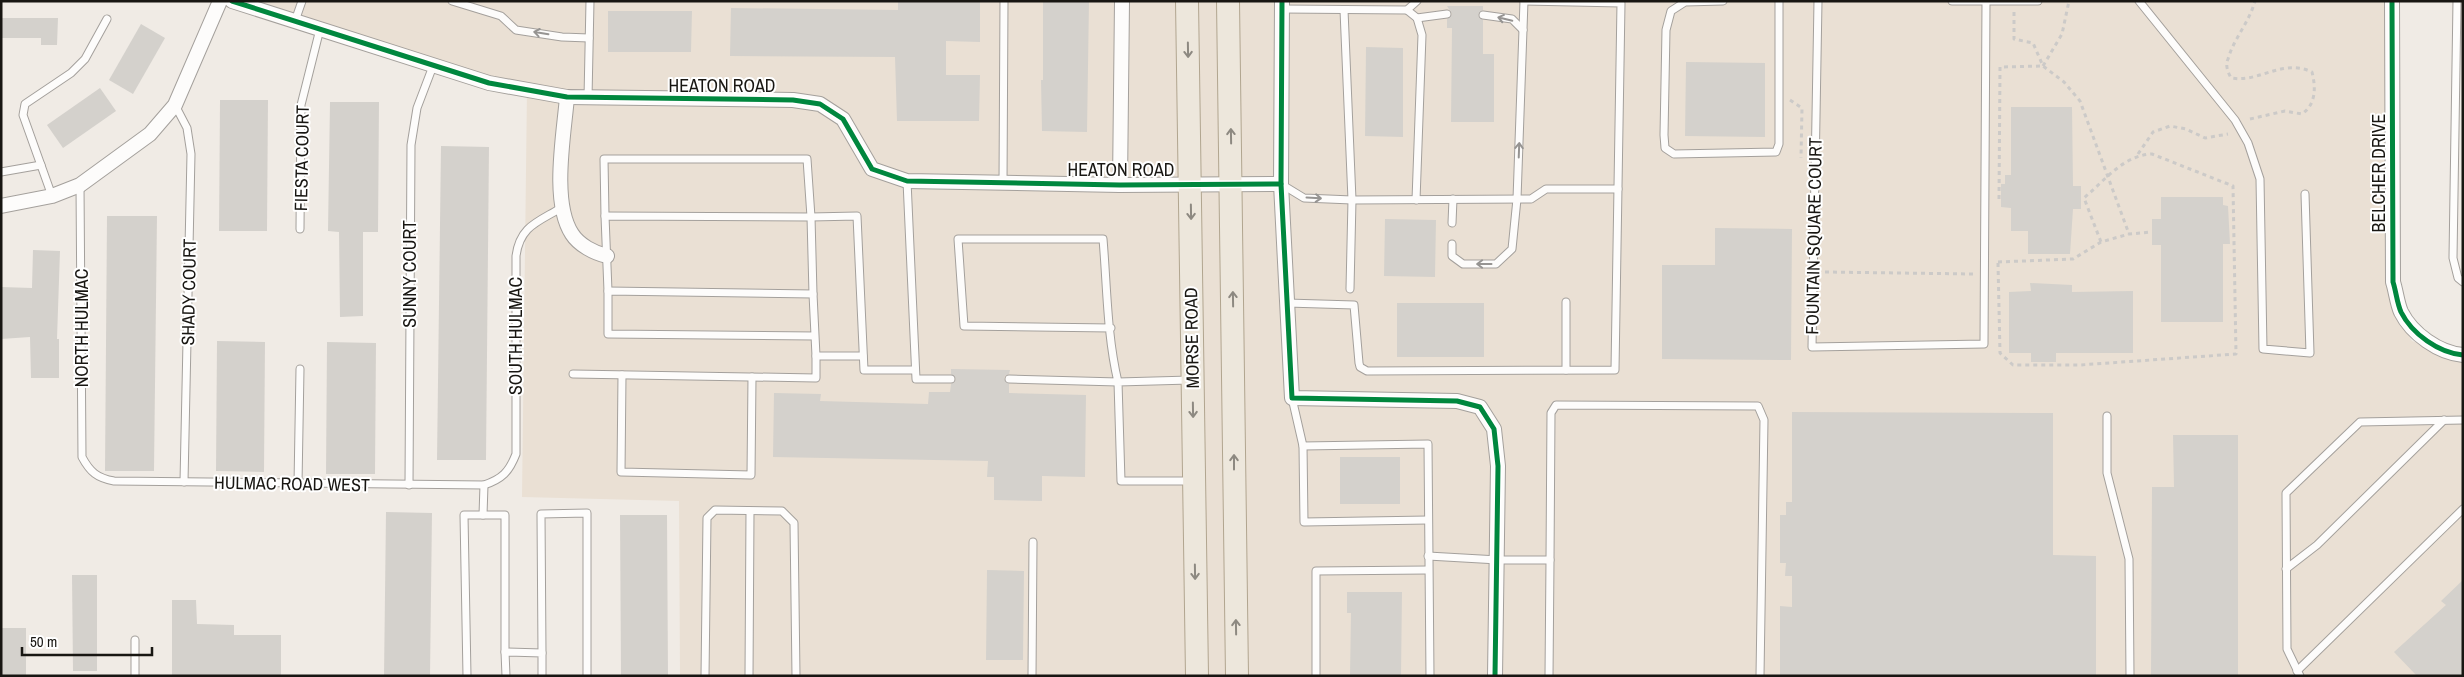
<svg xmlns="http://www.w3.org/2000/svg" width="2464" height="677" font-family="'Archivo Narrow',sans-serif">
<rect width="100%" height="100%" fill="#f0ebe5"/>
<!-- built -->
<path fill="#eae0d4" d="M222,1h2166l5,305 19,35 35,11 16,1v323h-1783l-1,-175 -157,-4 5,-408z"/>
<!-- building -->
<g fill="#d4d1cc">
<path d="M898,1h82v41l-34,-1v34h34l-1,46h-82l-2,-64 -165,-1 1,-48 167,2z"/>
<path d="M1043,1h46l-2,131 -45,-1 -1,-51h2z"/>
<path d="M1447,6h36v4l-5,5 5,5v34h11v68h-43l1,-94h-5v-9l5,-5z"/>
<path d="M608,11h84l-1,41h-83z"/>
<path d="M1,18h57l-1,27h-16v-7h-40z"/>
<path d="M141,24l24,14 -32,56 -24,-14z"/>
<path d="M1366,47l37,1v89l-38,-1z"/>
<path d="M1686,62l79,1v74l-80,-1z"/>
<path d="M100,88l16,23 -53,37 -16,-23z"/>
<path d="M220,100h48l-1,131h-48z"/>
<path d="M330,102h49l-1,130h-15v84l-23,1 -1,-85 -11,-1z"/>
<path d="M2011,107h61l1,79h8v23h-8l-3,45h-42v-23h-17v-23l-10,-1v-23h4v-9h6z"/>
<path d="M441,146l48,1 -3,313h-49z"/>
<path d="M2161,197h62v8l5,1 2,38h-7v78h-62v-77h-9v-26h9z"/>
<path d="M107,216h50l-3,255h-49z"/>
<path d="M1385,219l51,1 -1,57 -51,-1z"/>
<path d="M1715,228l77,1 -1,131 -129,-1v-94h53z"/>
<path d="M33,250l27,1 -3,88h2v39h-28l-1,-41 -29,2v-52l31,1z"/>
<path d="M2030,283l42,2v7l61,-1v62h-77v9h-25v-9h-22v-61l22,-1z"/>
<rect x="1397" y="303" width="87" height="54"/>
<path d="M217,341l48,1 -1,130 -48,-1z"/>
<path d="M327,342l49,1 -1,131h-49z"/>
<path d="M951,369l59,1 -1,4 -4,2 -1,3 5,5v9l77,2 -1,82 -43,-1v25l-48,-1v-23h-7l1,-16 -215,-4 1,-64 47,1 -1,7 108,3 1,-12h21l1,-8 5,-5 -5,-5z"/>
<path d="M1792,412l261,1v142l43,1v120h-316v-70l12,1v-31h-7l1,-13h-6v-48h6v-13h6z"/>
<path d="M2173,435h65v241h-87l1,-189h22z"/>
<rect x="1340" y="457" width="60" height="47"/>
<path d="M386,512l46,1 -2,163h-46z"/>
<path d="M620,515h47l1,161h-47z"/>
<path d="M987,570l37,1 -1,89h-37z"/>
<path d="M72,575h25v96h-24z"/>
<path d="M2463,580v96h-46l-23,-24 52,-47 -5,-4z"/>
<path d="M1347,592h55l-1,84h-51l1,-63h-4z"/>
<path d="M172,600h24l1,24 37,1v10h47v41h-109z"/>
<rect x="1" y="628" width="25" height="48"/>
</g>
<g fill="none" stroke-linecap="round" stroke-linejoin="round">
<defs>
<g id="lane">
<path d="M452,1l49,15 15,14 46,7 27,1"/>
<path d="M1723,1l-38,1 -14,9 -5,19 -2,105 1,13 9,6 102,-2 3,-8v-143"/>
<path d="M1818,1l-6,346 172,-3 2,-343"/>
<path d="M1952,1h86"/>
<path d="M2139,1l96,119 13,23 12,36 3,170 47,4 -5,-159"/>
<path d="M2457,1l-4,257 5,20 5,4"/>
<path d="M1282,9l125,1 10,-9"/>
<path d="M1344,10l8,190 -2,89"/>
<path d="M1407,10l10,8 5,17 -6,165"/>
<path d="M1483,15l29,4 11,11"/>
<path d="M1417,18l30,-4"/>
<path d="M295,21l7,-20"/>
<path d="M588,98l2,-97"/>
<path d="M175,105l12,23 4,26 -7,328"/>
<path d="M1,172l40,-7"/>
<path d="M907,181l9,198h35"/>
<path d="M1003,183l1,-182"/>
<path d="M1281,184l23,14 48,2 179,-1 15,-10h72"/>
<path d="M80,185l2,272c8,15 15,21 32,24l370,4c18,-6 25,-13 32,-31v-198c4,-30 22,-34 45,-48"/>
<path d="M52,196l-29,-81 2,-11 46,-31 14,-14 22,-40"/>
<path d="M605,216l-1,-57h203l4,58 46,-1 7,154h51"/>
<path d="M1452,223l1,-24"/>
<path d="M300,229l1,-124 19,-76"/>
<path d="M1452,244v12l11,8h33l16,-15 5,-50 7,-198"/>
<path d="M608,291l-3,-75 206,1 2,77"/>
<path d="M1287,303l67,2 5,58 1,4 7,4 248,-1 6,-367 -97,-2"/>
<path d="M815,336l-207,-2v-43l205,3 3,62h47"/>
<path d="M1566,370v-68"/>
<path d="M573,374l243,4v-22"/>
<path d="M622,375l-1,97 130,3 1,-98"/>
<path d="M1009,379l109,3c-11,-46 -11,-96 -15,-143h-145l6,87 147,2"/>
<path d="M1190,380l-72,2 3,99h70"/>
<path d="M1292,398l11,48 125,-2 2,232"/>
<path d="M2107,416v57l22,86 1,117"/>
<path d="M1303,446l1,76 124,-2"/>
<path d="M298,484l2,-115"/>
<path d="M409,485l2,-340 6,-37 16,-42"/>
<path d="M483,515h22v137"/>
<path d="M1428,556l70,4h52l1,-147 5,-8 202,1 6,14 -4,256"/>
<path d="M2286,569l31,-24 127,-125"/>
<path d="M135,640v36"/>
<path d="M542,653l-1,-139 46,-1v163"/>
<path d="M2297,671l166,-162"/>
<path d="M467,676l-3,-161h19l1,-30"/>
<path d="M506,676l-1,-24 37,1v23"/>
<path d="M705,676l2,-158 8,-8 67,1 12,12 2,153"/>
<path d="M749,676l1,-165"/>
<path d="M1032,676l1,-134"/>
<path d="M1316,676v-105l112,-1"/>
<path d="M1549,676l1,-116"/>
<path d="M2300,676l-13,-27 -1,-156 74,-71 103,-2"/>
</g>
<g id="street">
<path d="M232,1l257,82 78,14 226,3 27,4 23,15 29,50 35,12 213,4 161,-1 1,-183"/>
<path d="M2392,1l1,281c3,9 4,21 8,30 11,22 38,41 62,43"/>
<path d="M567,97c-3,37 -16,105 5,137 7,11 22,19 35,22"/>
<path d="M1281,184l11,214 165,3 23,6 14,22 4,37 -3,210"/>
<path d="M1120,185l2,-184"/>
<path d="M1,206l51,-10 28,-11 70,-51 25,-29 45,-104"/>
</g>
<g id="primary">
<path d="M1187,1l10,675"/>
<path d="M1228,1l9,675"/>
</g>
</defs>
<!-- lane casing -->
<use href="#lane" stroke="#a4a09c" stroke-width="9"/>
<!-- street casing -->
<use href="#street" stroke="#a4a09c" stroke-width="16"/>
<!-- primary casing -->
<use href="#primary" stroke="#b1a58f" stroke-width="24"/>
<!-- path -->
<g stroke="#cccac8" stroke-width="3" stroke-dasharray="4 4" stroke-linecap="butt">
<path d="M2014,12v27l19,4 10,23 21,16 16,19 49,133"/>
<path d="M2043,66l19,-32 7,-33"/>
<path d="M1790,100l12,8 -1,50"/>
<path d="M2250,119l35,-8 17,3c14,-10 14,-26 10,-42 -30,-14 -52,11 -81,6 -3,-6 -6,-12 -3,-19 6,-21 21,-36 27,-58"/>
<path d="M2138,154l15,-22 17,-6 16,3 19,9 23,-4"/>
<path d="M1999,199l1,-132 43,-1"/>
<path d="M1998,262l75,-3 28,-17 28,-8 23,-2"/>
<path d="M1998,263l2,90 13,12h67l156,-11 -3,-168 -81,-32c-28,1 -47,26 -68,44l17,44"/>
<path d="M1825,272l149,2"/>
</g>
<!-- lane -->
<use href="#lane" stroke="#fdfcfb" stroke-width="7"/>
<!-- street -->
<use href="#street" stroke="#fdfcfb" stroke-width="14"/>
<!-- primary -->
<use href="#primary" stroke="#ede7dc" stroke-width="22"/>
<defs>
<g id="cycleway">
<path d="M232,1l257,82 78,14 226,3 27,4 23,15 29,50 35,12 213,4 161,-1 1,-183"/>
<path d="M2392,1l1,281c3,9 4,21 8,30 11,22 38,41 62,43"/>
<path d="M1281,184l11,214 165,3 23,6 14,22 4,37 -3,210"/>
</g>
</defs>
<!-- cycleway casing -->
<use href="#cycleway" stroke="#fff" stroke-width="8"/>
<!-- cycleway -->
<use href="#cycleway" stroke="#00873e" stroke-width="5"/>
</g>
<!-- one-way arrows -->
<defs><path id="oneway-shaft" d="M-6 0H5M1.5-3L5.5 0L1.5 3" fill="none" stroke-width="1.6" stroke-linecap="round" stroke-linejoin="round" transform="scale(1.25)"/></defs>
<g stroke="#969492">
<use href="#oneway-shaft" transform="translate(1505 19) rotate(-167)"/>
<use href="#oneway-shaft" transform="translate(541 33) rotate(-171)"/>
<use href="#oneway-shaft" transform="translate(1519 150) rotate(-88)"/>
<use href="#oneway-shaft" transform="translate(1314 198) rotate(3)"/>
<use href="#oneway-shaft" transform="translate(1484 264) rotate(-180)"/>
</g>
<g stroke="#8d8981">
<use href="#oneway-shaft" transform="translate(1188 50) rotate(89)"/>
<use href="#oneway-shaft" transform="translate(1231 136) rotate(-91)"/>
<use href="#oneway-shaft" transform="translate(1191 212) rotate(89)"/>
<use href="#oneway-shaft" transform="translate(1233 299) rotate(-91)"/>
<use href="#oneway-shaft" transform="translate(1193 410) rotate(89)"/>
<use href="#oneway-shaft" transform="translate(1234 462) rotate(-90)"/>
<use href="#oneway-shaft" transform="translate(1195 572) rotate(89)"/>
<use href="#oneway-shaft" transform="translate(1236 627) rotate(-91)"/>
</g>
<g text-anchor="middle" stroke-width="4" stroke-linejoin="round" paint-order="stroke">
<!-- street labels -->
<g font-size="18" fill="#181612" stroke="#fff">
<text x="722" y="92">HEATON ROAD</text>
<text transform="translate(302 158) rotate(-89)" y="6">FIESTA COURT</text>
<text x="1121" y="176">HEATON ROAD</text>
<text transform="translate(2379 173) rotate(-90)" y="6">BELCHER DRIVE</text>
<text transform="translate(1814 236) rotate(-89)" y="6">FOUNTAIN SQUARE COURT</text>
<text transform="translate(410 274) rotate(-90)" y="6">SUNNY COURT</text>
<text transform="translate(189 292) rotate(-89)" y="6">SHADY COURT</text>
<text transform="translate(82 328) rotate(-90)" y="6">NORTH HULMAC</text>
<text transform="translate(516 336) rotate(-90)" y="6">SOUTH HULMAC</text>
<text transform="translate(1192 338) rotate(-91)" y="6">MORSE ROAD</text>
<text transform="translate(292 484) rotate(1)" y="6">HULMAC ROAD WEST</text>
</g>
</g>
<!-- border -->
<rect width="2464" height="677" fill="none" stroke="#181612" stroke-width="5"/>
<!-- scale -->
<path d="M22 647v8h130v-8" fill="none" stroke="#181612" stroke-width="2.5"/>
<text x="30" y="647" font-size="15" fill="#181612" stroke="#ffffff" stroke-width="4" paint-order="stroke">50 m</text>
</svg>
